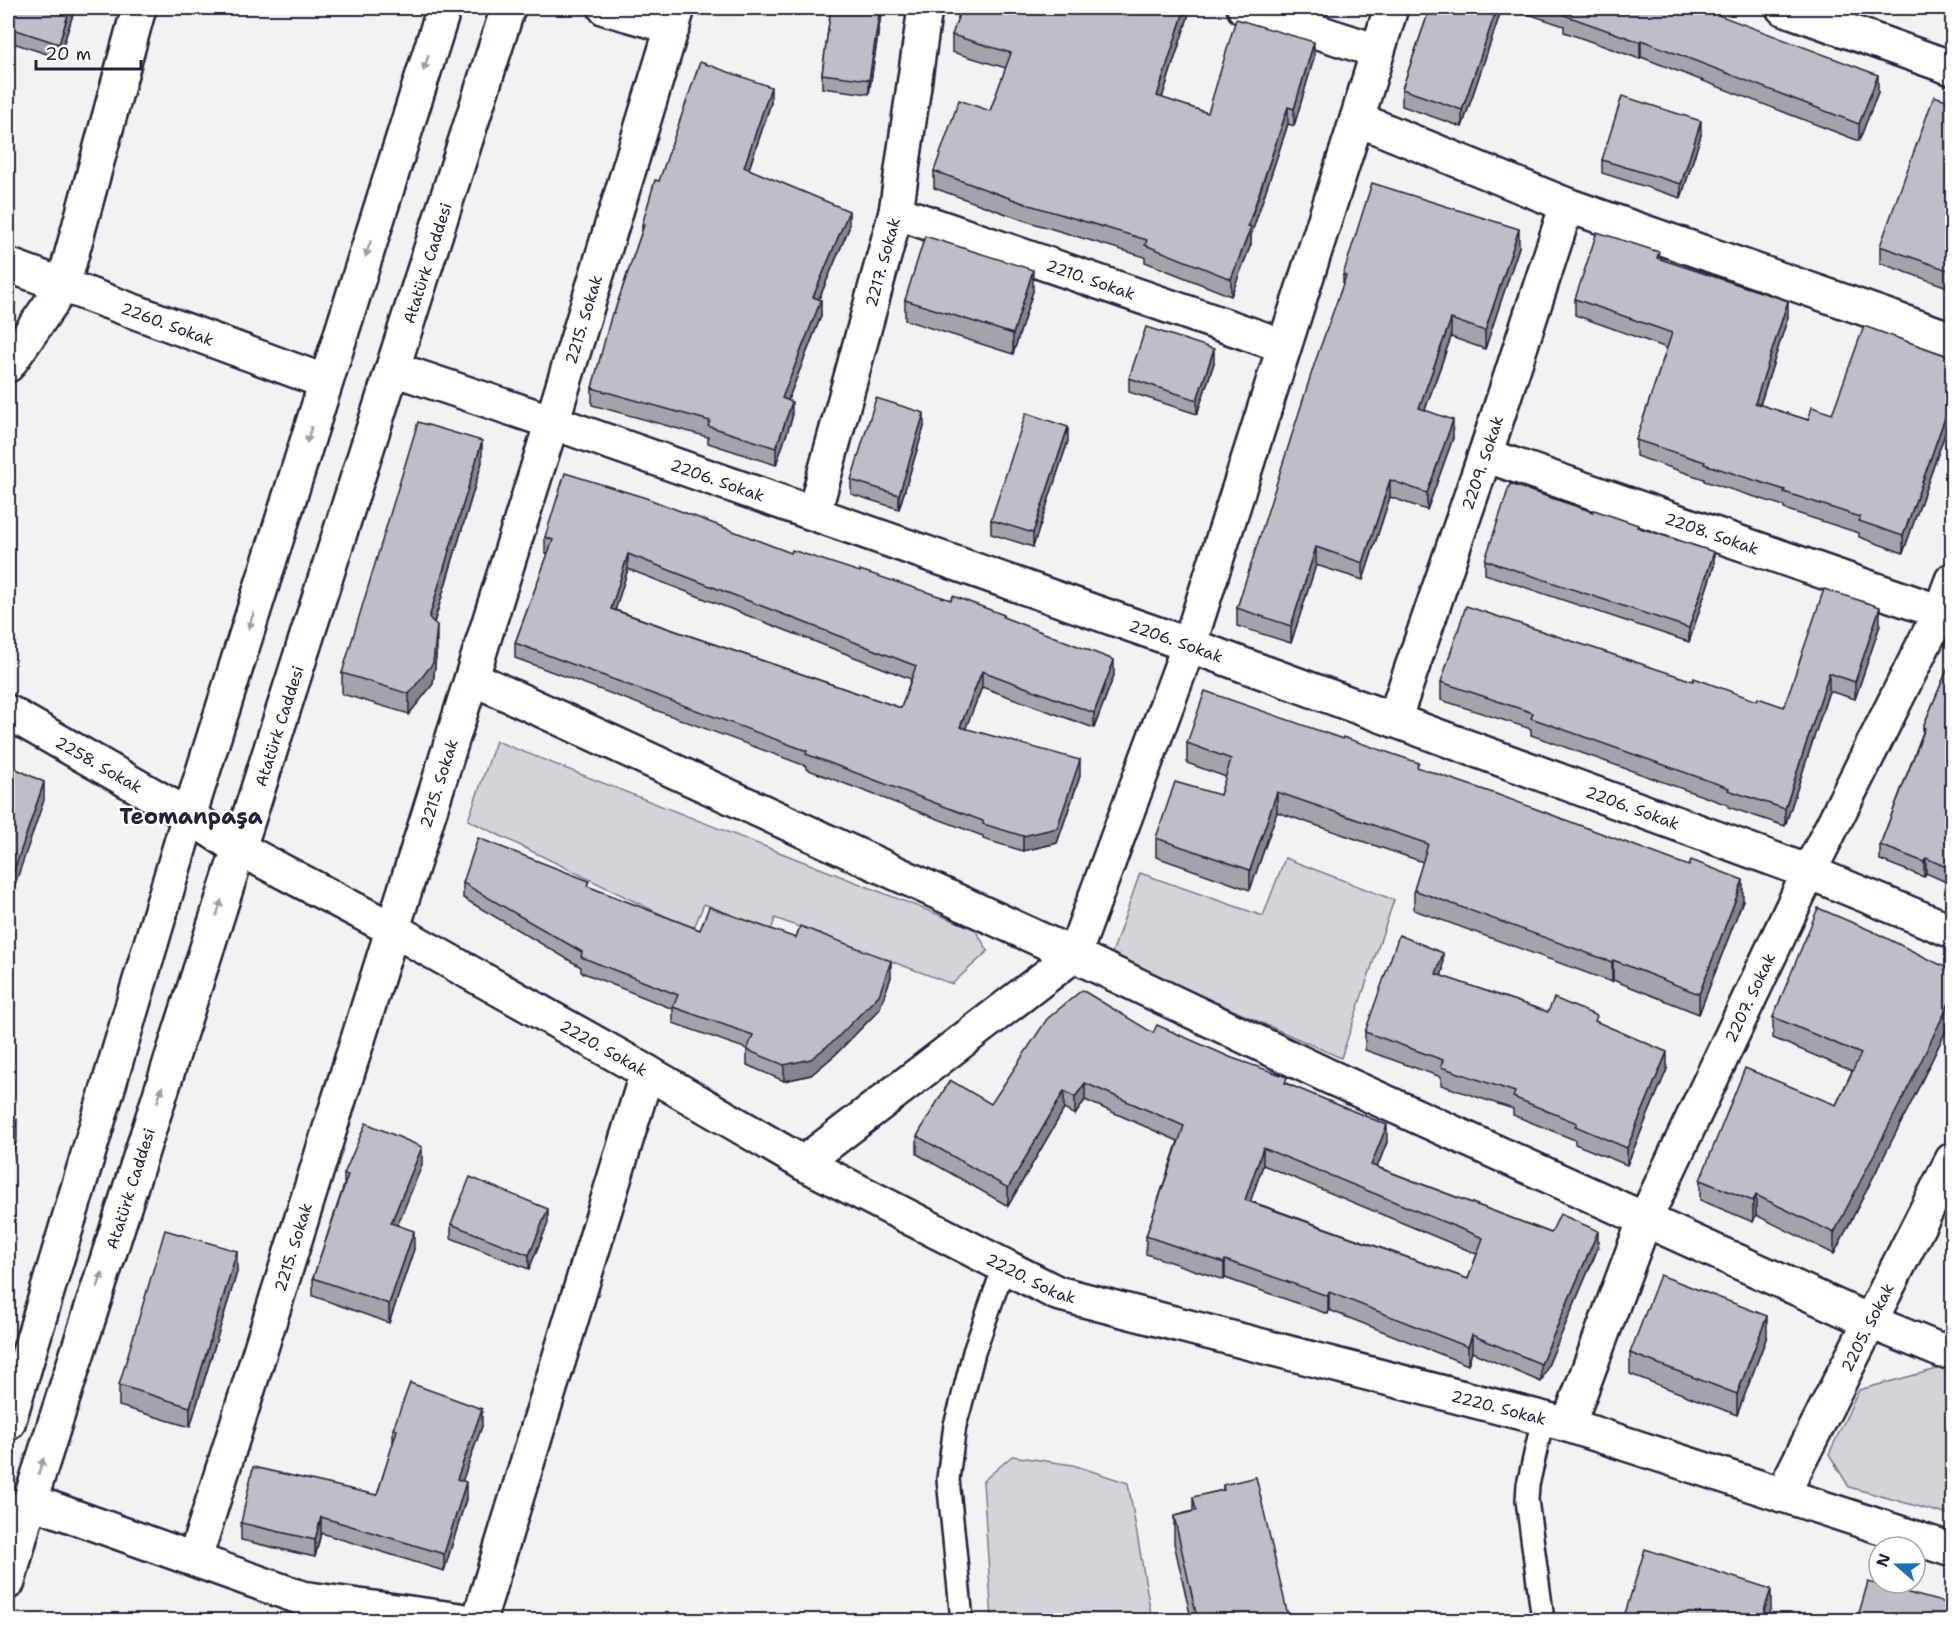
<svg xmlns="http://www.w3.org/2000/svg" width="1960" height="1628" font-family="'Shantell Sans',sans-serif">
<rect width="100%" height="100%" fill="#f2f2f3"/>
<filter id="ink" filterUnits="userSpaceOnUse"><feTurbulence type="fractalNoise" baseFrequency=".0167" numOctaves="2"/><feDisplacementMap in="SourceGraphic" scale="12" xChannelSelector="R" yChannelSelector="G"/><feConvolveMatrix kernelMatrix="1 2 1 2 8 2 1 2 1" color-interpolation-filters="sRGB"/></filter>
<g filter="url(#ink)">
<!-- green -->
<g fill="#d3d3d8" stroke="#7a7a8a" stroke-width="1.5">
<path d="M496,741l479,188 13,22 -36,33 -177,-66 -4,13 -67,-27 -11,26 -225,-110z"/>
<path d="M1285,858l109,42 -53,158 -230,-102 29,-83 123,43z"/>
<path d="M1952,1365v151l-103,-29 -20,-33 30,-64z"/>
<path d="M1012,1456l61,9 55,18 24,137h-160l-9,-139z"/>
</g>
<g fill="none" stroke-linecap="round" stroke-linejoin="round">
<defs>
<g id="service">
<path d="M962,1620l-14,-141 7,-54 5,-17 14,-56 30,-86"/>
<path d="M1543,1620l-16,-120 1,-15 15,-66"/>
</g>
<g id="minor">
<path d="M605,8l68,19"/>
<path d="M1244,8l133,43"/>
<path d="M1783,8l169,60"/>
<path d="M1357,119l210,86 385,134"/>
<path id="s1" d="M896,212l388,134"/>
<path id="s2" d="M8,265l318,117"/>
<path d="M8,365l55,-79 76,-278"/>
<path id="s3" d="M394,369l158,53 637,223 620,227 143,59"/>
<path id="s4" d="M1485,455l455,157"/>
<path id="s5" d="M814,513l82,-301 29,-204"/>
<path d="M472,678l602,277 254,121 543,246 71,29 10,-4"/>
<path id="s6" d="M8,712l181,104 49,32 156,82 253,142 156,91 254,130 511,132 384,125"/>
<path id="s7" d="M1394,720l91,-265 82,-250"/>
<path d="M803,1163l271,-208 115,-310 168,-526 34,-111"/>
<path id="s8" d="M1568,1425l77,-206 164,-347 131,-260 12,-32"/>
<path id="s9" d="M1782,1495l170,-335"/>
<path d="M30,1501l272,97 158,22"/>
<path id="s10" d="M195,1558l357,-1136 126,-414"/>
<path d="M479,1620l168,-548"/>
</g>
<g id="secondary">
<path d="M8,1423l181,-607 255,-808"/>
<path id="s11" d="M8,1582l22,-81c159,-498 321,-995 478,-1493"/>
</g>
</defs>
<!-- service casing -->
<use href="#service" stroke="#22223b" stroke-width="26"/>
<!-- minor casing -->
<use href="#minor" stroke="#22223b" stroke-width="38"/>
<!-- secondary casing -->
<use href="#secondary" stroke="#22223b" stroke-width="38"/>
<!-- service -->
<use href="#service" stroke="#fff" stroke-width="21"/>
<!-- minor -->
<use href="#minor" stroke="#fff" stroke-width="33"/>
<!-- secondary -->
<use href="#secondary" stroke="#fff" stroke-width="33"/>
</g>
<!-- wall -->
<g fill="#a3a3aa" stroke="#22223b" stroke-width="1.5" fill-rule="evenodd">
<path d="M17,8h58l-16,50 -49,-16v-14z"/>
<path d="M831,8h51l-13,86 -47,-6v-14z"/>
<path d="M1188,8v9l-26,81 46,15 106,-55 -20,68 -6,-2 -37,111v9l-20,52 -86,-34v-5l-119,-36 -92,-33v-17l56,-60 16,-43 -54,-16v-17z"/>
<path d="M1430,8h72l-40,119 -60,-21v-17z"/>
<path d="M1510,8h190l178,84 -19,49 -218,-84 -1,2 -76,-27v-6z"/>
<path d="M1930,8h23v8z"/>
<path d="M1953,102v187l-73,-26v-17z"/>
<path d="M771,103l-22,66 100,59 -30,71 2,17 -33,84 4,18 -16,47 -68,-22v-6l-116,-32v-17l22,-75 28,-82v-6l17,-44z"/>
<path d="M1701,135l-20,63 -79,-25v-13z"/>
<path d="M1519,247l-34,102 -34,-12 -26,73 28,28 -26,72 -37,-13 -27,83 -47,-15 -25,78 -54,-17v-18l106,-324v-9z"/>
<path d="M1659,258l129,59 -28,88 48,15 24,-6 121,-56v72l-6,-2 -44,125 -44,-16v-4l-75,-24v-3l-80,-25v-2l-68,-23v-16l31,-92 -92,-33v-16z"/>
<path d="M1033,291l-20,63 -108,-34v-20z"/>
<path d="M1214,363l-17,51 -68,-22v-14z"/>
<path d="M924,427l-25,82 -48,-15v-14z"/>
<path d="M1068,441l-35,106 -42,-13v-14z"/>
<path d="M482,462l-48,161 3,23 -4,38 -24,30 -67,-20v-21z"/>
<path d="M1638,528l76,38 -25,76 -204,-68v-14z"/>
<path d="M545,537l246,16 213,65 110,57 -20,53 -112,-41 -17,42 115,47 -23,67 -34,8 -40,-12v-3l-177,-67v-3l-291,-108v-15l33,-89 -3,-1zM628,569l283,110 -10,29 -286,-98z"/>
<path d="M1880,625l-25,74 -26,-8 -44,135 -57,-19v-2l-197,-70v-6l-90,-29v-18l252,-1 64,20 27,6z"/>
<path d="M1953,656v229l-27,-12 -2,4 -44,-17v-15l43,-113v-5z"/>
<path d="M1187,743l232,25 324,132 -44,114 -86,-34 -1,2 -198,-72v-20l9,-28 -146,-50 -27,78 -94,-33v-19l64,-43 6,-18 -39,-14z"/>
<path d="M463,883l126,4 111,43 191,47 -12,33 -43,44 -25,21 -27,6 -37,-16v-16l-74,-26v-14l-92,-37v-5l-118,-69z"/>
<path d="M1443,970l-2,6 107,36 49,10 70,47 -40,96 -52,-21v-4l-62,-25v-6l-72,-24v-8l-76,-27v-18z"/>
<path d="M1953,971v45l-42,87 -77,151 -78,-39 -3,7 -53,-22v-20l136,-75 16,-34 -79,-33v-21z"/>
<path d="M1153,1033l134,50 100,59 -10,25 174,66 47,15 -57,134 -69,-30 -4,13 -139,-55 -1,4 -103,-36 -1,2 -78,-26v-18l32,-95 -93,-41 -10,15 -11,-6 -56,97 -91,-52v-18zM1263,1165l214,89 -9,25 -218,-78z"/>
<path d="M422,1165l-25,60 17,24 -25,74 -76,-27v-18l31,-93v-11z"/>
<path d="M548,1223l-19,46 -78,-31v-14z"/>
<path d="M1953,1252v27l-5,-2v-14z"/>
<path d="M237,1272l-47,155 -71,-21v-21z"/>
<path d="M1767,1336l-30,79 -107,-41v-21z"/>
<path d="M482,1426l-20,55 4,18 -22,72 -123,-38 -6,24 -74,-17v-17l136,-28 16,-51v-15z"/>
<path d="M1223,1485l66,135 -99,-6 -16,-71v-27l19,-5v-14l30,-7z"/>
</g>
<!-- shaded-wall -->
<g fill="#85858b" stroke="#22223b" stroke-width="1.5">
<path d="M70,8h5l-16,50v-14z"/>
<path d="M880,8h2l-13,86v-14z"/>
<path d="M1185,8h3v9l-31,96v-17z"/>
<path d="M1497,8h5l-40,119v-17z"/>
<path d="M1641,40v17l-1,2v-17z"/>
<path d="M1314,42v16l-20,68v-17z"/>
<path d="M1878,75v17l-19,49v-17z"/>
<path d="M771,87v16l-27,80v-16z"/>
<path d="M1288,107v17l-37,111v9l-20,52v-17z"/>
<path d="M1701,121v14l-20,63v-14z"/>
<path d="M849,211v17l-36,85v-16z"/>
<path d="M1519,229v18l-34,102v-18z"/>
<path d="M1033,270v21l-20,63v-20z"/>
<path d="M821,300v16l-39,99v-17z"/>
<path d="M1788,301v16l-33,103v-17z"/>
<path d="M1451,319v18l-32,89v-18z"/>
<path d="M1214,349v14l-17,51v-14z"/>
<path d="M792,402v16l-16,47v-17z"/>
<path d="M1947,412v16l-44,125v-17z"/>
<path d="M924,413v14l-25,82v-14z"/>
<path d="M1453,420v18l-26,72v-17z"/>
<path d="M1068,427v14l-35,106v-14z"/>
<path d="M482,441v21l-53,177v-21z"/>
<path d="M1390,480v17l-27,83v-17z"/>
<path d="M1316,547v18l-25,78v-17z"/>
<path d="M1714,552v14l-25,76v-14z"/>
<path d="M628,554v15l-17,55v-15z"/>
<path d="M1880,607v18l-25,74v-17z"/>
<path d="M437,625v21l-4,38 -24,30v-20z"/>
<path d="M1114,660v15l-20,53v-15z"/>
<path d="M982,671v16l-22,56v-16z"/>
<path d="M1829,673v18l-44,135v-17z"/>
<path d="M1080,760v16l-23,67 -34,8v-15z"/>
<path d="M44,782v18l-36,105v-17z"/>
<path d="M1277,792v20l-27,78v-20z"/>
<path d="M1926,858v15l-2,4v-15z"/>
<path d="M1743,880v20l-44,114v-20z"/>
<path d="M1443,953v17l-7,22v-18z"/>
<path d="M1613,960v20l-1,2v-20z"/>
<path d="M891,961v16l-12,33 -43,44 -25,21 -27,6v-16z"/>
<path d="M1953,995v21l-42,87 -77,151v-21z"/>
<path d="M1667,1052v17l-40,96v-17z"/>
<path d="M1085,1083v17l-10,15v-18z"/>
<path d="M1064,1091v18l-56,97v-18z"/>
<path d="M17,1119v20l-9,34v-20z"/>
<path d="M1387,1125v17l-16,41v-18z"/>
<path d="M422,1147v18l-31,76v-18z"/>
<path d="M1263,1148v17l-18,52v-17z"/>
<path d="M1756,1195v20l-3,7v-21z"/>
<path d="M548,1209v14l-19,46v-14z"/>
<path d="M414,1231v18l-25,74v-19z"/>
<path d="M1598,1231v17l-57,134v-18z"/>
<path d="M237,1251v21l-47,155v-20z"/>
<path d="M1225,1260v18l-1,2v-17z"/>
<path d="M1329,1292v18l-1,4v-18z"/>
<path d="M1767,1316v20l-30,79v-21z"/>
<path d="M1472,1335v17l-4,13v-18z"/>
<path d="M482,1409v17l-25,70v-17z"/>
<path d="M466,1482v17l-22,72v-17z"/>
<path d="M321,1517v16l-6,24v-17z"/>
<path d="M1771,1589v20l-3,11h-7z"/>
</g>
<!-- building -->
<g fill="#bebec6" stroke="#22223b" stroke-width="1.5" fill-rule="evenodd">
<path d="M17,8h53l-11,36 -49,-16z"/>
<path d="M831,8h49l-11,72 -47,-6z"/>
<path d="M961,8h224l-28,88 51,17 28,-94 78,23 -20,67 -6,-2 -40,119 3,1 -20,52 -86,-34 2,-5 -121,-36 -92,-33 25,-71 31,11 21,-58 -59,-18z"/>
<path d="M1430,8h67l-35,102 -60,-21z"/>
<path d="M1558,8h142l178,67 -19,49 -218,-84 -1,2 -76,-27 1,-5z"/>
<path d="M700,62l71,25 -27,80 105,44 -36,86 8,3 -39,98 10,4 -16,46 -68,-22 2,-5 -118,-33 20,-75h2l30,-88h-2l13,-45 4,1z"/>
<path d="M1622,96l79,25 -20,63 -79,-24z"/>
<path d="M1934,96l19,6v170l-73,-26z"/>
<path d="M1372,183l147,46 -34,102 -34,-12 -32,89 34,12 -26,73 -37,-13 -27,83 -47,-16 -25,79 -54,-18 78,-246 31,-86 -3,-1z"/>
<path d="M1597,232l62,20 -2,6 131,43 -33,102 53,17 4,-13 20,7 32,-88 89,32v56l-6,-2 -44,124 -44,-15 1,-4 -76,-25 1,-2 -81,-26 1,-2 -69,-22 36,-107 -97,-34z"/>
<path d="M925,236l108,34 -20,64 -108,-34z"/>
<path d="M1146,327l68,22 -17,51 -68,-22z"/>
<path d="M876,398l48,15 -25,82 -48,-15z"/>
<path d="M1026,413l42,14 -35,106 -42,-13z"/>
<path d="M418,422l64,19 -53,177 8,7 -4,38 -24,31 -67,-21z"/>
<path d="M565,473l81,25 145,55 1,-3 68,22v-2l91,30 2,-4 51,19 -1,2 111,43 -20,53 -112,-42 -22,56 120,33 -23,68 -34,8 -40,-12v-3l-177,-67 1,-3 -292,-108 38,-103 -8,-3zM628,554l288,112 -15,42 -290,-99z"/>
<path d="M1510,484l83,28 1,-2 44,15 -1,2 77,25 -25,76 -204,-68z"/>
<path d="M1824,589l56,18 -25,75 -26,-9 -44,136 -57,-19 1,-2 -198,-70 2,-5 -92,-31 25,-76 227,75 1,-3 63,23 1,-3 26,9z"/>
<path d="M1953,656v113l-2,3 2,1v97l-27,-12 -2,4 -44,-17 45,-117 -2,-1z"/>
<path d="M1205,691l138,48v-2l76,26 -2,4 79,27 193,72 2,-6 52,20 -44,114 -86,-34 -1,2 -198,-72 14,-46 -151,-52 -27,78 -94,-32 19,-56 45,13 11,-36 -44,-16z"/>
<path d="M8,765l36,17 -36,106z"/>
<path d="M478,838l111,43 -2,5 113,44 9,-23 87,31 4,-12 91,35 -12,34 -43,44 -25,20 -27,6 -37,-15 6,-15 -80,-28 5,-12 -97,-38 1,-5 -119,-69z"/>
<path d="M1818,908l54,23 81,40v24l-42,87 -77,151 -78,-38 -3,6 -53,-21 45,-112 91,37 25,-51 -88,-37z"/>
<path d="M1399,935l44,18 -7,21 112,38 6,-14 43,18 -2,5 72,31 -40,96 -52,-22 2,-3 -64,-26 2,-5 -74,-25 2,-7 -78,-28z"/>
<path d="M1082,990l71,43 4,-8 75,33 55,19 -2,6 102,42 -16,40 180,68 9,-19 38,17 -57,133 -69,-29 -4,12 -139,-55 -1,4 -103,-36 -1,3 -78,-27 38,-110 -99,-43 -10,14 -11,-6 -56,97 -91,-52 33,-56 41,24 56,-85zM1263,1148l220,90 -15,41 -223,-79z"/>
<path d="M8,1116l9,3 -9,34z"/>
<path d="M366,1123l56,24 -31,76 23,8 -25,73 -76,-26 35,-103 -4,-1z"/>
<path d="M470,1177l78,32 -19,46 -78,-31z"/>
<path d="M165,1230l72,21 -47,156 -71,-22z"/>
<path d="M1953,1252v13l-5,-2z"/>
<path d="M1660,1275l107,41 -30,78 -107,-41z"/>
<path d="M410,1383l72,26 -25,70 9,3 -22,72 -123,-37 -6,23 -74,-17 12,-56 124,28 20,-65 -4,-1z"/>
<path d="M1256,1477l33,143h-126l33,-7 -22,-97 22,-5 -3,-14 31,-7 -1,-5z"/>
<path d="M1645,1549l126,40 -10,31h-138z"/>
<path d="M1868,1582l85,23v15h-96z"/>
</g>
<!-- one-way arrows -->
<defs><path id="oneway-solid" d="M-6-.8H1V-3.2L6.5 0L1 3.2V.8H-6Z" transform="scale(1.5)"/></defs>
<g fill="#9c9ca7">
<use href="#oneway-solid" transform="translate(426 63) rotate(108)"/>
<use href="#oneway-solid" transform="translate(368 249) rotate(108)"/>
<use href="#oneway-solid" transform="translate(309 435) rotate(107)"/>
<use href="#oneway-solid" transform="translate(251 621) rotate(107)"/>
<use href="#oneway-solid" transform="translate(219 908) rotate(-72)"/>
<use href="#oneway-solid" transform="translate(160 1094) rotate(-72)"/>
<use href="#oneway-solid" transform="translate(100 1280) rotate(-72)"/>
<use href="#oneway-solid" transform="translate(41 1466) rotate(-72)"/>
</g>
</g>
<g text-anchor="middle" stroke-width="4.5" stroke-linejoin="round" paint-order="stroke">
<!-- street labels -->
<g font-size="16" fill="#22223b" stroke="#fff">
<text dy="6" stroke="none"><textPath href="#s11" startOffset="1384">Atatürk Caddesi</textPath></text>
<text dy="6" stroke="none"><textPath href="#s5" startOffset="260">2217. Sokak</textPath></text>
<text dy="6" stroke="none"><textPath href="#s1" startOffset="206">2210. Sokak</textPath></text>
<text dy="6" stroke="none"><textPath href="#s10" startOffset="1298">2215. Sokak</textPath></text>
<text dy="6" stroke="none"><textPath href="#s2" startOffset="170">2260. Sokak</textPath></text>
<text dy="6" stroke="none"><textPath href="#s7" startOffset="272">2209. Sokak</textPath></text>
<text dy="6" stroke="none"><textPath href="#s3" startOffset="342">2206. Sokak</textPath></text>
<text dy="6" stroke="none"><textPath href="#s4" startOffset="240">2208. Sokak</textPath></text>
<text dy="6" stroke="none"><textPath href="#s3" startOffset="828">2206. Sokak</textPath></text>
<text dy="6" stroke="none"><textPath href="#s11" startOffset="898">Atatürk Caddesi</textPath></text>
<text dy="6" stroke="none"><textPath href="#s6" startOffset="105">2258. Sokak</textPath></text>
<text dy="6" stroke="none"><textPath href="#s10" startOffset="812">2215. Sokak</textPath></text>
<text dy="6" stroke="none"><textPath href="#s3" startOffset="1314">2206. Sokak</textPath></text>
<text dy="6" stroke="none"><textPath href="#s8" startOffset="465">2207. Sokak</textPath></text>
<text dy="6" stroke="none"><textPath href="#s6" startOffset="684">2220. Sokak</textPath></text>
<text dy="6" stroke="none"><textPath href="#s11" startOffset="412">Atatürk Caddesi</textPath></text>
<text dy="6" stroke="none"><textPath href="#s10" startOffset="326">2215. Sokak</textPath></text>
<text dy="6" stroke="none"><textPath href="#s6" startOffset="1170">2220. Sokak</textPath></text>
<text dy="6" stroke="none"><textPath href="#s9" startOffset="188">2205. Sokak</textPath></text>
<text dy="6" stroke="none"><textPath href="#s6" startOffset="1656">2220. Sokak</textPath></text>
</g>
<!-- district labels -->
<g font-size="22" font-weight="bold" fill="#22223b" stroke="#fff">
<text x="191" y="824">Teomanpaşa</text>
</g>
</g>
<!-- margin -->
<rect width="1960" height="1628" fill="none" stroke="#fff" stroke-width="30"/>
<rect x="15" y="15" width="1930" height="1598" fill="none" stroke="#22223b" stroke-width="2" filter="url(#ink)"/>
<!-- north arrow -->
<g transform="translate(1897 1565) rotate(290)"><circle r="28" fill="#ffffff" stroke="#a7a7b1" stroke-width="1.5"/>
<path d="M0-4.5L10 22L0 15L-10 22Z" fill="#1f6fb2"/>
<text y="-9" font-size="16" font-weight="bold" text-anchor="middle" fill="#22223b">N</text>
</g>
<!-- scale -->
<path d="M36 60v9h105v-9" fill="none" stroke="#22223b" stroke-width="3"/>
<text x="45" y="60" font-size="18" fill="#22223b" stroke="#ffffff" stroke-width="4.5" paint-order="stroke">20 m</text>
</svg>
